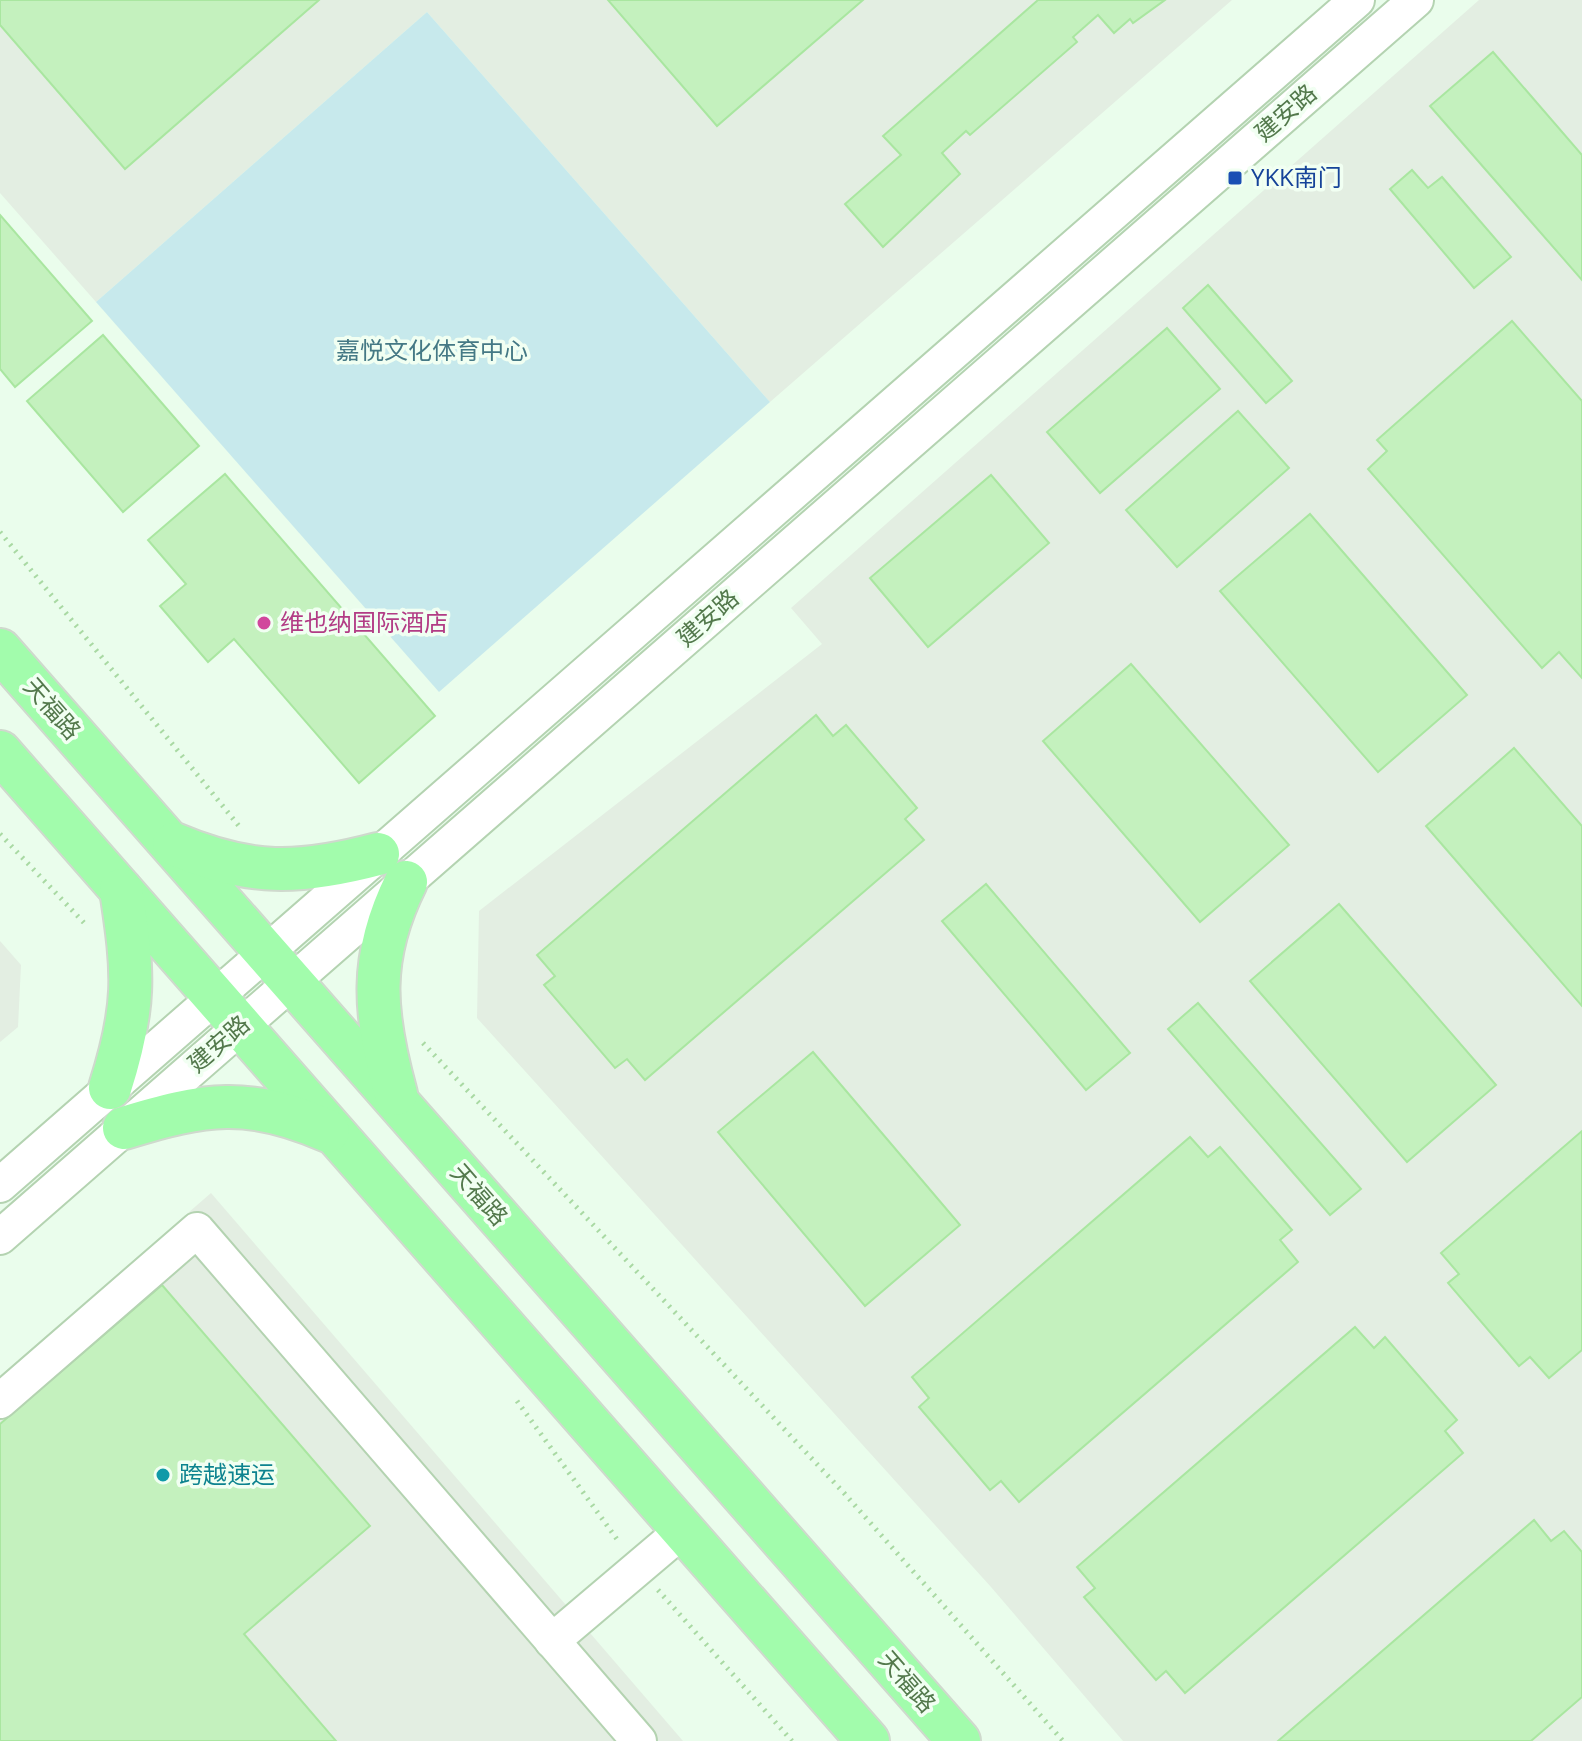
<svg xmlns="http://www.w3.org/2000/svg" width="1582" height="1741" font-family="'Open Sans','Noto Sans SC',sans-serif">
<rect width="100%" height="100%" fill="#eafdec"/>
<!-- industrial -->
<g fill="#e3eee2">
<path d="M0,0h1232l-462,402 -343,-390 -331,290 -96,-109z"/>
<path d="M1479,0h103v1741h-459l-132,-154 -514,-569 2,-107 343,-267 -31,-36z"/>
<path d="M0,941l21,24 -3,62 -18,15z"/>
<path d="M211,1193l472,548h-683v-365z"/>
</g>
<!-- green -->
<path fill="#c7e9ec" d="M427,12l343,390 -331,290 -343,-390z"/>
<!-- building -->
<g fill="#c4f1be" stroke="#a9e6a0" stroke-width="2">
<path d="M0,0h319l-194,169 -125,-144z"/>
<path d="M608,0h255l-146,126z"/>
<path d="M1038,0h127l-32,23 -3,-4 -16,14 -16,-18 -25,22 4,5 -107,93 -4,-4 -24,22 18,21 -77,73 -38,-43 56,-49 -18,-19z"/>
<path d="M1493,52l89,103v125l-152,-174z"/>
<path d="M1412,170l16,18 14,-11 69,80 -37,31 -84,-99z"/>
<path d="M0,215l92,106 -77,66 -15,-18z"/>
<path d="M1208,285l84,96 -26,22 -83,-95z"/>
<path d="M1512,321l70,80v277l-23,-26 -17,16 -174,-199 19,-18 -10,-11z"/>
<path d="M1167,328l53,61 -120,104 -53,-61z"/>
<path d="M103,335l96,111 -76,66 -96,-111z"/>
<path d="M1238,411l51,57 -112,99 -51,-57z"/>
<path d="M225,474l210,242 -76,67 -125,-144 -26,23 -48,-56 26,-22 -38,-44z"/>
<path d="M991,475l58,68 -121,104 -58,-69z"/>
<path d="M1310,514l157,181 -89,77 -158,-181z"/>
<path d="M1131,664l158,181 -89,77 -157,-181z"/>
<path d="M816,715l17,21 13,-11 71,83 -12,11 19,21 -279,240 -18,-21 -12,9 -71,-83 11,-9 -18,-21z"/>
<path d="M1514,748l68,78v180l-156,-180z"/>
<path d="M986,884l144,169 -44,37 -144,-169z"/>
<path d="M1339,904l157,181 -89,77 -157,-181z"/>
<path d="M1198,1003l163,186 -31,26 -162,-186z"/>
<path d="M813,1052l147,173 -95,81 -147,-174z"/>
<path d="M1582,1131v219l-33,28 -19,-21 -11,9 -71,-83 11,-9 -18,-21z"/>
<path d="M1190,1137l18,20 12,-10 72,83 -12,10 18,22 -279,240 -18,-21 -11,9 -71,-83 10,-9 -17,-21z"/>
<path d="M162,1285l208,241 -126,108 92,107h-336v-317z"/>
<path d="M1355,1327l19,21 11,-11 72,83 -12,11 18,22 -278,240 -19,-22 -10,9 -72,-83 11,-9 -18,-21z"/>
<path d="M1534,1520l17,21 13,-10 18,21v145l-51,44h-253z"/>
</g>
<g fill="none" stroke-linecap="round" stroke-linejoin="round">
<defs>
<g id="minor">
<path d="M0,1185l1357,-1185"/>
<path d="M0,1237l1416,-1237"/>
<path d="M0,1401l197,-171 442,511"/>
<path d="M552,1641l131,-111"/>
</g>
<g id="major">
<path d="M0,650l959,1091"/>
<path d="M0,752l868,989"/>
<path d="M174,844c75,32 125,31 204,10"/>
<path d="M110,1088c26,-81 24,-114 11,-198"/>
<path d="M396,1094c-22,-80 -28,-136 10,-212"/>
<path d="M124,1128c81,-25 124,-32 204,3"/>
</g>
</defs>
<!-- minor casing -->
<use href="#minor" stroke="#b4d3b1" stroke-width="38"/>
<!-- major casing -->
<use href="#major" stroke="#cfd9cd" stroke-width="46"/>
<!-- path -->
<g stroke="#a9d9a3" stroke-width="5" stroke-dasharray="2 6" stroke-linecap="butt">
<path d="M0,532l239,294"/>
<path d="M0,834l87,92"/>
<path d="M423,1043l421,450 219,248"/>
<path d="M517,1401l102,141"/>
<path d="M658,1590l134,151"/>
</g>
<!-- minor -->
<use href="#minor" stroke="#fff" stroke-width="34"/>
<!-- major -->
<use href="#major" stroke="#a2fcac" stroke-width="42"/>
</g>
<!-- markers -->
<rect fill="#1a4fb4" stroke="#f1fff2" stroke-width="3" x="1227" y="170" width="16" height="16" rx="4"/>
<circle fill="#d1479c" stroke="#f1fff2" stroke-width="3" cx="264" cy="623" r="8"/>
<circle fill="#0f9aa8" stroke="#f1fff2" stroke-width="3" cx="163" cy="1475" r="8"/>
<g text-anchor="middle" stroke-width="7" stroke-linejoin="round" paint-order="stroke">
<!-- street labels -->
<g font-size="24" fill="#53794c" stroke="#f1fff2">
<text transform="translate(1286 113) rotate(-41)" y="8">建安路</text>
<text transform="translate(708 618) rotate(-41)" y="8">建安路</text>
<text transform="translate(52 709) rotate(49)" y="8">天福路</text>
<text transform="translate(219 1044) rotate(-41)" y="8">建安路</text>
<text transform="translate(479 1195) rotate(49)" y="8">天福路</text>
<text transform="translate(907 1682) rotate(49)" y="8">天福路</text>
</g>
<!-- transit labels -->
<g font-size="24" fill="#164399" stroke="#f1fff2" text-anchor="start">
<text x="1251" y="186">YKK南门</text>
</g>
<!-- park labels -->
<g font-size="24" fill="#457985" stroke="#f1fff2">
<text x="432" y="359">嘉悦文化体育中心</text>
</g>
<!-- hotel labels -->
<g font-size="24" fill="#b23c85" stroke="#f1fff2" text-anchor="start">
<text x="280" y="631">维也纳国际酒店</text>
</g>
<!-- culture labels -->
<g font-size="24" fill="#0d838f" stroke="#f1fff2" text-anchor="start">
<text x="179" y="1483">跨越速运</text>
</g>
</g>
</svg>
